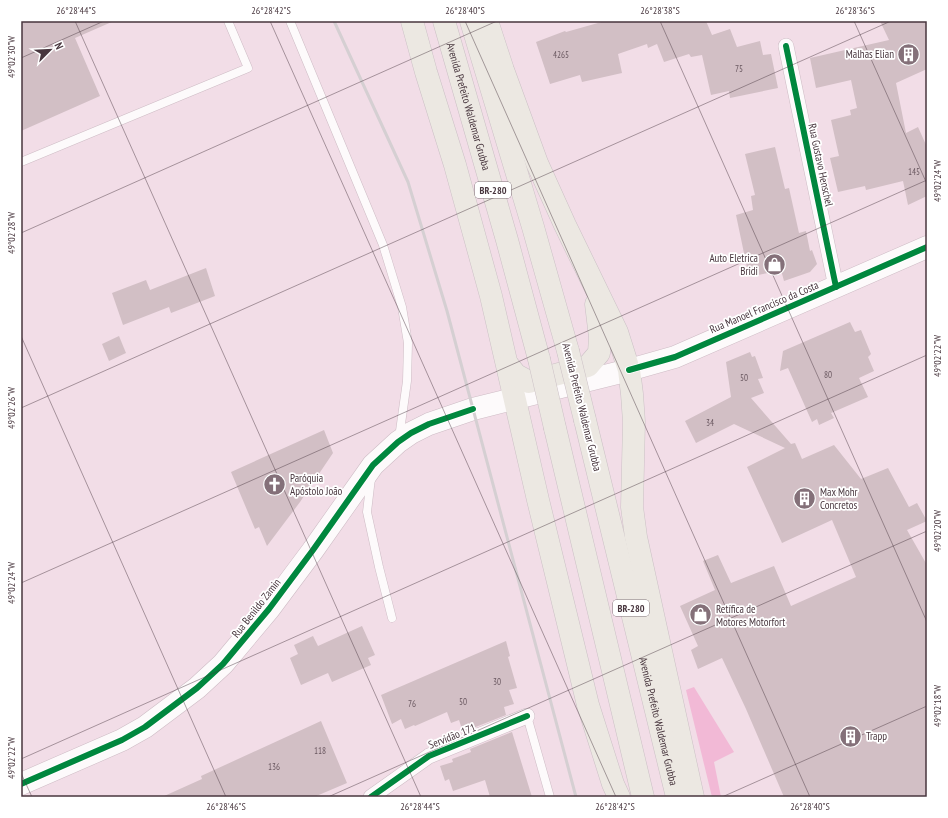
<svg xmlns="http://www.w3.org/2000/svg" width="948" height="818" font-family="'PT Sans Narrow',sans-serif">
<rect width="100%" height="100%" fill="#f2dde7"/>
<!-- green -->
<path fill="#f2b9d6" d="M694,687l40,65 -20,10 7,35h-9l-26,-107z"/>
<!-- building -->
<g fill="#d2bfc5">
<path d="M21,21h93l-39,17 25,58 -79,35z"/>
<path d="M605,21h101l6,14 18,-6 7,18 23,-6 3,14 8,-1 7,34 -48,10 -1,-7 -18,4 -9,-40 -11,2 -2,-3 -25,8 -7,-18 -9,4 -1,-4 -29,10 4,19 -40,9 -2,-7 -30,9 -14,-42 29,-11 1,1z"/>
<path d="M880,21h47v48l-31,14 10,50 12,-6 9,20v49l-19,9 -5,-24 -37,9 -1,-4 -27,6 -8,-34 9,-2 -8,-36 20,-5 -1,-5 7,-2 -6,-28 -35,8 -6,-30 79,-18z"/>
<path d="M775,147l10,42 4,-1 10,45 7,-2 4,20 2,-1 5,14 -7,8 -26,9 -3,-11 -32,7 -13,-62 17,-5 -2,-14 4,-1 -10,-41z"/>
<path d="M206,268l9,28 -44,17 -2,-6 -46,18 -11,-32 34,-13 4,10z"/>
<path d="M850,322l5,10 6,-2 10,24 -3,3 6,14 -15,7 9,19 -37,16 3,5 -15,7 -2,-6 -5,3 -24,-54 -8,3 3,-20z"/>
<path d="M119,336l7,17 -17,8 -7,-17z"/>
<path d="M750,352l2,5 3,-1 8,22 -5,1 6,14 -13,5 40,46 4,-1 7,16 32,-14 27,34 27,-11 21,39 8,-4 10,18 -20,9 20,35v232h-143l-38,-88 -24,-51 -24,11 -7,-19 7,-4 -18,-40 35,-16 -12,-29 15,-6 13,28 43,-17 17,40 65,-29 -24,-57 -50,23 -35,-76 38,-19 -51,-24 -38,19 -11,-22 46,-24 -5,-35z"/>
<path d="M324,430l9,23 -33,49 -33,44 -8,-19 -4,2 -24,-57z"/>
<path d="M362,626l13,29 -7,3 3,7 -39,17 -4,-9 -27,12 -11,-27 8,-4 -4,-9 19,-9 5,10z"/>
<path d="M506,641l4,15 -2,1 9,31 -8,2 5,14 -10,3 2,8 -43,17 -4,-12 -8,3 -4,-11 -32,14 -1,-1 -9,4 -4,-10 -9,5 -11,-29z"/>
<path d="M321,721l26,62 -33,14h-152l40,-18 -1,-3z"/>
<path d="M512,732l20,65h-42l-5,-17 -32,11 -4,-12 -4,2 -5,-15 13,-4 -1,-3 19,-7 -1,-3z"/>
</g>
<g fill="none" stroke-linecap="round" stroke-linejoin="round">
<defs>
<g id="service">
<path d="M290,21l93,224 19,62 6,36 -1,38 -8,57"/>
<path d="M21,162l227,-94 -20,-47"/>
<path d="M371,478l-4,34 12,55 13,51"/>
<path d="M527,716l23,81"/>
</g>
<g id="minor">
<path d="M786,46l50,241"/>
<path d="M371,797l58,-41 98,-40"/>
</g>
<path id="secondary" d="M21,784l101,-44 23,-13 52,-39 26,-24 46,-55 44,-59 60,-85 25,-23 13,-9 18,-9 44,-15 156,-39 46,-13 252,-110"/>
<g id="trunk">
<path d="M412,21l14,51 29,93 36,131 47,204 50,205 25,79 6,13"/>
<path id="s1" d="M444,21l63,219 32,119"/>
<path d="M471,21l62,206 35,124"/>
<path d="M487,21l16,49 34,93 28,62 52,107 12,38 3,24 2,28 -2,85 4,30 57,260"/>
<path d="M508,365l8,10 13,7 59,-16 11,-13 1,-16 -4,-33"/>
<path id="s2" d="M585,420l92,377"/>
<path d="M555,428l88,369"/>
</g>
</defs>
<!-- service casing -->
<use href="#service" stroke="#cebcc5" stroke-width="9"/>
<!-- minor casing -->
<use href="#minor" stroke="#cebcc5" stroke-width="16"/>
<!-- secondary casing -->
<use href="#secondary" stroke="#cebcc5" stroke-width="23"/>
<!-- trunk casing -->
<use href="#trunk" stroke="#cbc0c5" stroke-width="23"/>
<!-- service -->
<use href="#service" stroke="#fdfafb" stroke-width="8"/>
<!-- minor -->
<use href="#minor" stroke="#fdfafb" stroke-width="15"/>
<!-- secondary -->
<use href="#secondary" stroke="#fdfafb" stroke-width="22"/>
<!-- trunk -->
<use href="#trunk" stroke="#ece8e2" stroke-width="22"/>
<!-- rail -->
<path stroke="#d5cfd2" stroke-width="3" d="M334,21l74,161 39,129 129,486"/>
<defs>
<g id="trunk-bridge">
<path d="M568,351l17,69"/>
<path d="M539,359l16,69"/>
</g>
</defs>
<!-- trunk-bridge casing -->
<use href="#trunk-bridge" stroke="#cbc0c5" stroke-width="23" stroke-linecap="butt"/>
<!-- trunk-bridge -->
<use href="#trunk-bridge" stroke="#ece8e2" stroke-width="22"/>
<defs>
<g id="cycleway">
<path d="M786,46l50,241"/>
<path d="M629,370l46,-13 252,-110"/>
<path d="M21,784l101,-44 23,-13 52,-39 26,-24 46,-55 44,-59 60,-85 25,-23 13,-9 18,-9 44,-15"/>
<path d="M371,797l58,-41 98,-40"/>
</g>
</defs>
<!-- cycleway casing -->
<use href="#cycleway" stroke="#fff" stroke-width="8"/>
<!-- cycleway -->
<use href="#cycleway" stroke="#00873e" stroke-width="6"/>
</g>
<!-- ticks -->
<path fill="none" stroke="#48363e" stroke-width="1" stroke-opacity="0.45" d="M75,21l346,776M270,21l346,776M465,21l345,776M660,21l267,601M854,21l73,163M21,58l83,-37M21,233l476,-212M21,336l205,461M21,408l870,-387M21,583l906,-403M21,759l906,-404M21,773l11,24M328,797l599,-266M722,797l205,-91"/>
<!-- icons -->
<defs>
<symbol id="building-disc" viewBox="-11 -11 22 22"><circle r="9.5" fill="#847079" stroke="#fff"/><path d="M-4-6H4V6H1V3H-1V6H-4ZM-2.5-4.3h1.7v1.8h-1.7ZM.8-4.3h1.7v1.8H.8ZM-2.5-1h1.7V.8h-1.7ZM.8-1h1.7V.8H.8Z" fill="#fff"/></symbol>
<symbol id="shop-disc" viewBox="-11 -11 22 22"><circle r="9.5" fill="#847079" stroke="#fff"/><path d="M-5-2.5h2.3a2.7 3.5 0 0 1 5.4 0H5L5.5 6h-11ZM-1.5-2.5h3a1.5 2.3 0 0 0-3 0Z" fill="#fff"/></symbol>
<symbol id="church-disc" viewBox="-11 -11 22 22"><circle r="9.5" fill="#847079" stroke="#fff"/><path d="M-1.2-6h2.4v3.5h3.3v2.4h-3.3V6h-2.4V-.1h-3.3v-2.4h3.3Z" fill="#fff"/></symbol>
</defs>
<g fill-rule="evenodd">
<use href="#building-disc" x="896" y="42" width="25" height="25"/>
<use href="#shop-disc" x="762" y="252" width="25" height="25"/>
<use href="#church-disc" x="262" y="472" width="25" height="25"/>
<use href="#building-disc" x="792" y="486" width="25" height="25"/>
<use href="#shop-disc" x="688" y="602" width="25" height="25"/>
<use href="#building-disc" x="838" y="724" width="25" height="25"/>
</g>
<g text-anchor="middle" stroke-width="3.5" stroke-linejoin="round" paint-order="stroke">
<!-- number labels -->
<g font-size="9" fill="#6a5860">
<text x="561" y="58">4265</text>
<text x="739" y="72">75</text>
<text x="914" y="175">145</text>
<text x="828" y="378">80</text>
<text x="744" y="381">50</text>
<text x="710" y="426">34</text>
<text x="497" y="685">30</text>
<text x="463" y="705">50</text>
<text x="412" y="707">76</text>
<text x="320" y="754">118</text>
<text x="274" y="770">136</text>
</g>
<!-- shield labels -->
<g fill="#fff" stroke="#7f7278" stroke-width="1">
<rect x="475" y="182" width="36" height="16" rx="3"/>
<rect x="613" y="600" width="36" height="16" rx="3"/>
</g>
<g font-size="10" font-weight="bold" fill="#48363e">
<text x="493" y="194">BR-280</text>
<text x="631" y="612">BR-280</text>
</g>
<!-- poi labels -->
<g font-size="11" fill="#48363e" stroke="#fff" text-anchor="start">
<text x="894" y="58" text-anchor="end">Malhas Elian</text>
<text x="758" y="262" text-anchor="end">Auto Eletrica<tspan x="758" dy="13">Bridi</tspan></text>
<text x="290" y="482">Paróquia<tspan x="290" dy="13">Apóstolo João</tspan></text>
<text x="820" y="496">Max Mohr<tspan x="820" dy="13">Concretos</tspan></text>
<text x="716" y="613">Retífica de<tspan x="716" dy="13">Motores Motorfort</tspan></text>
<text x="866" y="740">Trapp</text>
</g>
<!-- street labels -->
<g font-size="11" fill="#48363e" stroke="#fff">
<text dy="4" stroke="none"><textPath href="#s1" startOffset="89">Avenida Prefeito Waldemar Grubba</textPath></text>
<text transform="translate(821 165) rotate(78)" y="4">Rua Gustavo Henschel</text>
<text transform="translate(764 307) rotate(-23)" y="4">Rua Manoel Francisco da Costa</text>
<text transform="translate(582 407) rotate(76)" y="4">Avenida Prefeito Waldemar Grubba</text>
<text transform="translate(256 608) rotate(-52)" y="4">Rua Benildo Zamin</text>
<text dy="4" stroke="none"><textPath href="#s2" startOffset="310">Avenida Prefeito Waldemar Grubba</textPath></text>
<text transform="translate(452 736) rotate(-22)" y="4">Servidão 171</text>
</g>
</g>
<!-- border -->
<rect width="948" height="818" fill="none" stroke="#ffffff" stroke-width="44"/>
<!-- north arrow -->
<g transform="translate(50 50) rotate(66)" stroke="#ffffff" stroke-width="3" paint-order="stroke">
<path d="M0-3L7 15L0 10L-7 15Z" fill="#48363e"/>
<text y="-6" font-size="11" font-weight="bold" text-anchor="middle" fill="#48363e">N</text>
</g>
<rect x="22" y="22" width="904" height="774" fill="none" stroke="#48363e" stroke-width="1.5"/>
<g font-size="10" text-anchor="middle" fill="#48363e">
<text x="76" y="14">26°28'44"S</text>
<text x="271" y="14">26°28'42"S</text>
<text x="465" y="14">26°28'40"S</text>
<text x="660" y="14">26°28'38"S</text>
<text x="855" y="14">26°28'36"S</text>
<text transform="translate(11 57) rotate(-90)" y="4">49°02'30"W</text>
<text transform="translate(937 181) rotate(-90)" y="4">49°02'24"W</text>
<text transform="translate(11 233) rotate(-90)" y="4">49°02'28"W</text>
<text transform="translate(937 356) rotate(-90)" y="4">49°02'22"W</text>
<text transform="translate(11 408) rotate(-90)" y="4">49°02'26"W</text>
<text transform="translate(937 531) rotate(-90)" y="4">49°02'20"W</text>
<text transform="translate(11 583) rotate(-90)" y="4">49°02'24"W</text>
<text transform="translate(937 706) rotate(-90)" y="4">49°02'18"W</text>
<text transform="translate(11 758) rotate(-90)" y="4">49°02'22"W</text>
<text x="226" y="810">26°28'46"S</text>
<text x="420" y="810">26°28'44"S</text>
<text x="615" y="810">26°28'42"S</text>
<text x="810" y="810">26°28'40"S</text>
</g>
</svg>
